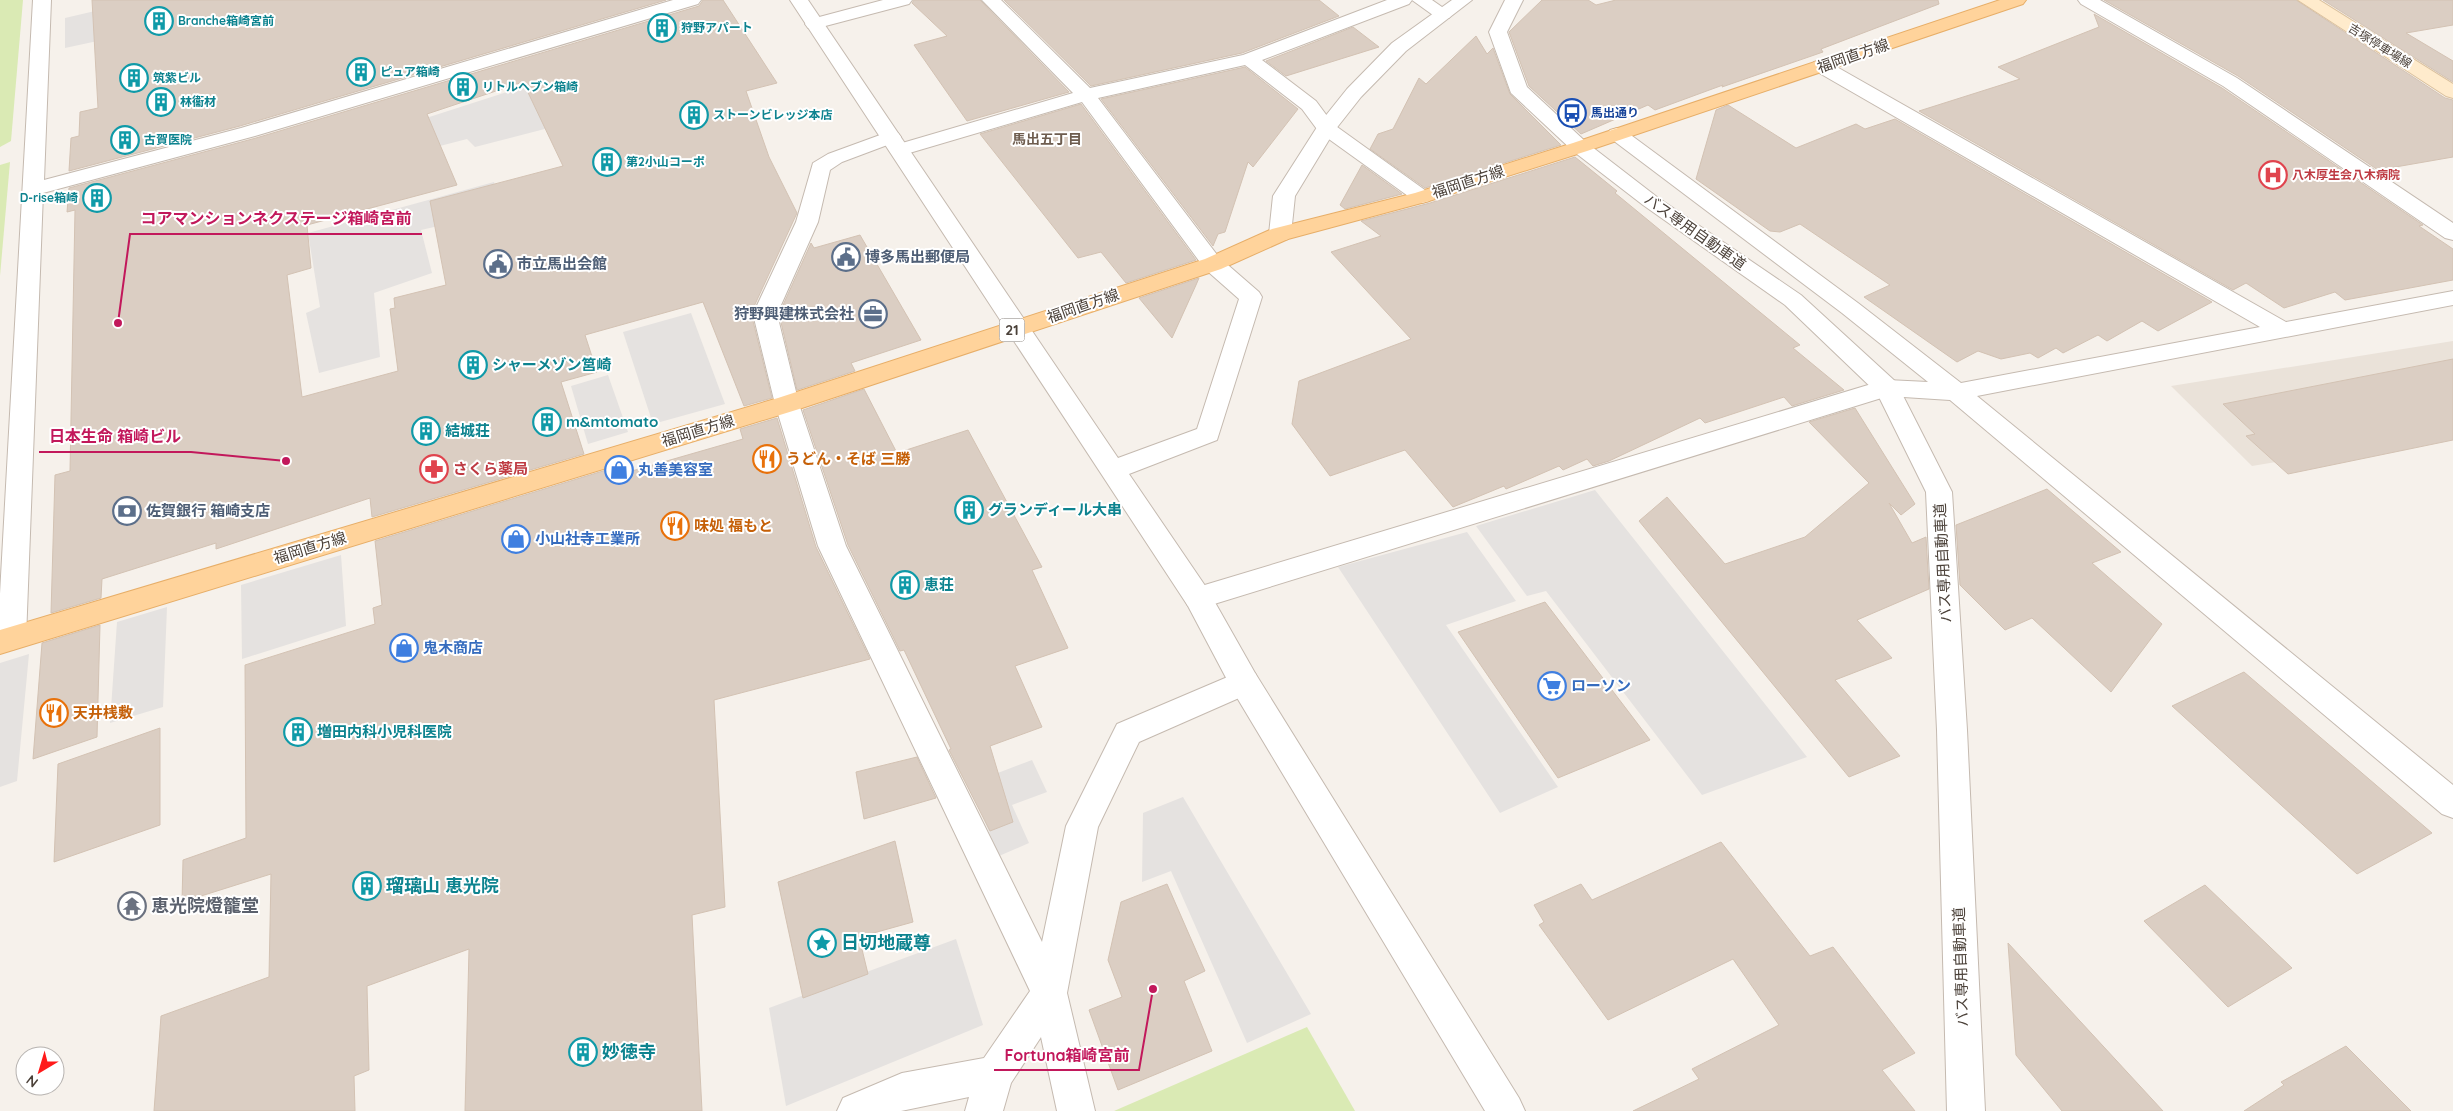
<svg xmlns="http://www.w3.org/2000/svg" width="2453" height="1111" font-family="Quicksand,'Noto Sans JP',sans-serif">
<rect width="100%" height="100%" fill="#f6f1eb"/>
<!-- residential -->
<path fill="#eae2d9" d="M2453,341v91l-201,34 -81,-80z"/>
<!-- green -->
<g fill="#daeab4">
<path d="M0,0h23l-12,141 -11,6z"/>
<path d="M10,162l-10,114v-111z"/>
<path d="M1307,1027l48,84h-241z"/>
</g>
<!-- parking -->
<g fill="#e5e2e0">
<path d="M125,4l5,30 -65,14v-30z"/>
<path d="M566,73l25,44 -116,30 -8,-8 -392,101 224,-81z"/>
<path d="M494,182l9,29 -82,19 11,43 -58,20 6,64 -61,16 -13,-60 14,-6 -12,-74z"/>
<path d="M691,313l34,91 -72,20 -30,-92z"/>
<path d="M608,375l20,57 -40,12 -17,-58z"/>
<path d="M1595,490l212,267 -105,38 -156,-204 -19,5 -51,-70z"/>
<path d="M1467,532l49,69 -70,24 112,162 -58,26 -162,-246z"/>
<path d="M341,555l5,71 -104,33 -1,-74z"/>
<path d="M167,607l-4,100 -53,16 7,-101z"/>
<path d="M29,654l-12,127 -17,6v-124z"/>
<path d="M1032,760l15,32 -35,13 17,38 -30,13 -30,-72z"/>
<path d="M1183,797l128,217 -64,29 -76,-172 -29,11 1,-69z"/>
<path d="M956,939l27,86 -197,81 -17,-98z"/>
</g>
<!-- building -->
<g fill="#dbcec3" stroke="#d3c2b3" fill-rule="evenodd">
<path d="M92,0h574l-426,126 -171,45 2,-33 8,-2 1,-24 18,-4z"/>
<path d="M703,0h20l54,83 -31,8 23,66 28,56 -46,100 21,85 -28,8 -41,-104 -118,33 12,37 -36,10 23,72 -212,63 -2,-19 -154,51v-6l-114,36 -1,19 -50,15 4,-138 15,-4 5,-261 -8,2 2,-24 187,-50 443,-132zM523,82l40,84 -133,35 16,84 -52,13 1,10 -5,1 8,62 -96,26 -15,-122 24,-7 -4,-43 150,-40 -30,-71z"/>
<path d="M914,0h66l89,92 -102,29 -53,-76 33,-9 -35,-33z"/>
<path d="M1004,0h315l20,16 -97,37 -151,33z"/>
<path d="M1542,0h46l8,5 20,-5h322l1,4 -118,45 2,3 -101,35 1,-2 -68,25 -7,-5 -67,29 -52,-48 -20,-54z"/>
<path d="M2104,0h192l149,98 8,2v57l-75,13 -140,-94z"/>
<path d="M2323,0h130v25l-47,8 47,28v21z"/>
<path d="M2094,14l128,74 201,137 -4,1 34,23v31l-108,20 -10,-8 -51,16 -38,-25 -13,7 -314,-179 101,-32 -22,-12 101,-40z"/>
<path d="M1353,27l26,20 -93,29 -20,-15z"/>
<path d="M1476,36l11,18 6,-6 17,46 51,51 -136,43 -55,-39 8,-15 15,-5 26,-51 7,6z"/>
<path d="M1245,67l53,42 -45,58 -5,-5 -23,70 -7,2 -5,12 -112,-147z"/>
<path d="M1081,104l115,156 -70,23 -25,-31 -23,6 -98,-124z"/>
<path d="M1728,105l68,43 60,-24 9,5 30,-10 317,183 -54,29 -16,-10 -35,20 -9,-6 -35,18 -7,-5 -18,10 -8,-5 -29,6 -23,-8 -21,11 -93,-65 26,-12 -90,-61 -20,8 -10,-1 -74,-52 20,-69z"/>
<path d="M1575,157l42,34 -2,2 185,152 -7,3 51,42 -52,16 -8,-9 -79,26 -5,-5 -91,43 -16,5 -6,-7 -24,11 -4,-4 -53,23 -2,-3 -51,21 -48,-57 -75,26 -38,-52 7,-43 112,-42 -80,-87 50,-16 -20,-15 69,-18z"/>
<path d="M1362,165l40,29 -57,15 -5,-4z"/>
<path d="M860,235l61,105 -70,23 4,8 -58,19 -18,-76 32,-71 3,5z"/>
<path d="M1199,278l-3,7 -24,53 -33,-40z"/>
<path d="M2453,359v81l-165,34 -42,-38 9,-2 -32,-30z"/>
<path d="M864,389l33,64 71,-23 74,137 -10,3 36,78 -53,18 27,61 -52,19 23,76 -23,9 -41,-81 2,-1 -47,-99 -4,1 -52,-106 -45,-135z"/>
<path d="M1855,408l60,96 -14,11 -12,-12 23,40 14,-6 3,52 -72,31 35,38 -57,22 65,76 -51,21 -210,-256 28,-24 58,67 80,-27 64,-54 -60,-61z"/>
<path d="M777,418l39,129 54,112 -156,41 11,207 -33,8 10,196h-237l4,-162 -102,37 2,84 -15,6 1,35h-201l7,-95 108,-39 2,-103 -89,28 1,-42 63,-22 -1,-173 130,-41 -2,-16 9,-3 -7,-64 254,-78 3,8 111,-32 -3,-10z"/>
<path d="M2047,489l74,63 -29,11 70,61 -51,68 -79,-74 -27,12 -45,-45 -4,-60z"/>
<path d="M1545,602l105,138 -92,38 -100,-146z"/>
<path d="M100,625l-3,112 -64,22 9,-116z"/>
<path d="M2244,672l188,161 -75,41 -185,-168z"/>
<path d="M160,728v97l-106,37 4,-98z"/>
<path d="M917,757l19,41 -72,21 -8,-47z"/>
<path d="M895,841l18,81 -54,15 9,37 -65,24 -25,-116z"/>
<path d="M1721,842l89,114 23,-9 82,106 -33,17 33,41h-282l66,-32 -7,-10 87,-44 -46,-66 -125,61 -69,-95 5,-3 -10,-17 47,-21 11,16z"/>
<path d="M1167,884l38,87 -21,10 28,70 -94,39 -29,-80 33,-13 -14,-37 13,-58z"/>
<path d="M2205,885l87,83 -64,39 -84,-86z"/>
<path d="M2008,943l155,168h-101l-46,-56z"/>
<path d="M2346,1046l65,65h-167l40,-26 -3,-3z"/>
</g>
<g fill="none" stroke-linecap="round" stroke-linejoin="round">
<defs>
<g id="minor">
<path d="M33,0h18l-7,180 197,-52 432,-128h28l-3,4 -443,132 -212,57 -17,445 -4,8 -10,4 -10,-4 -2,-3v-49z"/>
<path d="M883,0h29l-3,4 -95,25 -6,-1 -3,-4 3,-4z"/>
<path d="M982,0h19l89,88 153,-33 144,-55h45l20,14 -3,4h-12l-25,-18 -3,4 -147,56 54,41 17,23 96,69 4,4 -4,4 -7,2 -7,-2 -96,-69 -17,-23 -57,-44 -147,33 126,166 -3,5 -8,2 -8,-2 -123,-167 -176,52 -7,2 -7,-2 -3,-4 3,-4 181,-53z"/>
<path d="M2078,0h22l137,78 216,145v17l-8,-2 -222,-152 -142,-82z"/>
<path d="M1821,60l7,2 458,260 167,-31v14l-476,91 476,389v33l-11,-4 -492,-414 -62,-4 -690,213 -10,-3 -4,-8 4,-8 10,-3 680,-205 9,-2 41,2 -86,-69 -232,-175 -3,-4 3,-4 7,-2 7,2 234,173 103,80 299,-56 -446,-257 -2,-4 2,-4z"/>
<path d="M891,131l7,2 3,4 -3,4 -56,21 -12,8 -12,52 -41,92 22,90 47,142 196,396 24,-116 51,-102 127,-54 11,3 4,9 -4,9 -116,51 -41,85 -31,166 28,118h-38l-16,-74 -30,46 -8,28h-38l4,-14 -68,14h-64l6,-13 59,-25 82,-15 46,-67 -212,-445 -43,-142 -22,-90 43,-92 17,-59 15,-9z"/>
</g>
<g id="tertiary">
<path d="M790,0h18l310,458 79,-29 42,-130 -34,-30 -3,-5 3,-5 8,-2 8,2 38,33 3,5 -45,143 -88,34 79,116 47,83 264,425 6,13h-40l-252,-420 -45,-85z"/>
<path d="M1452,0h20l-66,51 -45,46 -26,33 -40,66 -4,38 -3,5 -8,2 -8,-2 -3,-5 4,-38 46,-72 28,-35 45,-46z"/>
<path d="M1505,0h18l-16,32 20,55 60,56 70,54 144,98 95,87 56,110 15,238 18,381h-38l-10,-381 -11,-238 -49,-99 -92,-88 -142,-100 -70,-54 -62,-58 -22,-61z"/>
</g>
<path id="secondary" d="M2298,0h21l134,84v14l-7,-2z"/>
<path id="primary" d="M2000,0h26l-3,4 -436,147 -158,50 -141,38 -67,30 -425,141 -796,244v-24l778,-232 427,-139 67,-30 143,-36 158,-50z"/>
</defs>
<!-- minor casing -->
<use href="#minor" stroke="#c5bab0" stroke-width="2"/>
<!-- tertiary casing -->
<use href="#tertiary" stroke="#c5bab0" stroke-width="2"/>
<!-- secondary casing -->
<use href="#secondary" stroke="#dac09d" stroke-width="2"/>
<!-- primary casing -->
<use href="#primary" stroke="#e7ae68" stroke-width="2"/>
<!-- minor -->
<use href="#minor" fill="#fff" fill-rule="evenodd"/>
<!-- tertiary -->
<use href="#tertiary" fill="#fff" fill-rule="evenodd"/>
<!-- secondary -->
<use href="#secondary" fill="#ffebcc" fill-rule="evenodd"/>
<!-- primary -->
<use href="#primary" fill="#ffd39b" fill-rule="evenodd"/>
</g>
<!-- icons -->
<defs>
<symbol id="building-ring" viewBox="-11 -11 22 22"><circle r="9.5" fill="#fff" stroke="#0f9aa8" stroke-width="1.5"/><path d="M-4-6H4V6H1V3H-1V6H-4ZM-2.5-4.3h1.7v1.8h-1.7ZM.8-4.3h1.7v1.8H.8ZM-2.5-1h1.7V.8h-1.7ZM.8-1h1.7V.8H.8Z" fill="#0f9aa8"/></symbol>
<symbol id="bus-ring" viewBox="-11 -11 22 22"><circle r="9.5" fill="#fff" stroke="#1a4fb4" stroke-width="1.5"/><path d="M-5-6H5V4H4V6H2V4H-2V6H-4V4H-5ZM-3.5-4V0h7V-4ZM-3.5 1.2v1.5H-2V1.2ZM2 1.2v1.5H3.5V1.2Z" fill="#1a4fb4"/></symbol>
<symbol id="hospital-ring" viewBox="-11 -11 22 22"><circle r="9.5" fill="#fff" stroke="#e0444e" stroke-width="1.5"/><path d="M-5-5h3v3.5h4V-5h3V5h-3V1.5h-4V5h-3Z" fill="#e0444e"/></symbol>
<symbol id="civic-ring" viewBox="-11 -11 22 22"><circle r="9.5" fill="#fff" stroke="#5c6f8a" stroke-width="1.5"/><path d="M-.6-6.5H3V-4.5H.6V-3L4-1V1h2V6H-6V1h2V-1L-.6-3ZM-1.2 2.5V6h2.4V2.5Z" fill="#5c6f8a"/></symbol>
<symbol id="office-ring" viewBox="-11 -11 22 22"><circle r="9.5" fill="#fff" stroke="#5c6f8a" stroke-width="1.5"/><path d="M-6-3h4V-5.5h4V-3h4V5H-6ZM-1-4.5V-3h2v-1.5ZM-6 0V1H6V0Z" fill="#5c6f8a"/></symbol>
<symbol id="restaurant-ring" viewBox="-11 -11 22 22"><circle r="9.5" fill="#fff" stroke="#e8710a" stroke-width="1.5"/><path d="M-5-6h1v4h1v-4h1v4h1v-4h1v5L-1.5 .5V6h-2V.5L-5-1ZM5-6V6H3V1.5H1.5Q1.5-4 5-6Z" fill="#e8710a"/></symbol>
<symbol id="pharmacy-ring" viewBox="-11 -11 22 22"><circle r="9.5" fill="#fff" stroke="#e0444e" stroke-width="1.5"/><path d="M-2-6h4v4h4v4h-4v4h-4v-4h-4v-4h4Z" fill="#e0444e"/></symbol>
<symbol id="shop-ring" viewBox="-11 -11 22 22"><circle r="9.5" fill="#fff" stroke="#3f7fe0" stroke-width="1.5"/><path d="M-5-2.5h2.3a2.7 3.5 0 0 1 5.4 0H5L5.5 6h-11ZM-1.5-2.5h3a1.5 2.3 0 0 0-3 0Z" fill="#3f7fe0"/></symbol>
<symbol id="bank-ring" viewBox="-11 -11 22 22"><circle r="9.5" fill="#fff" stroke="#5c6f8a" stroke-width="1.5"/><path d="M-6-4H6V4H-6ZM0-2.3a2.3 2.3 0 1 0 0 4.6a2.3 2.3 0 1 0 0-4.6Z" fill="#5c6f8a"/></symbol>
<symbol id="supermarket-ring" viewBox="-11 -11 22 22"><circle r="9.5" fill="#fff" stroke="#3f7fe0" stroke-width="1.5"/><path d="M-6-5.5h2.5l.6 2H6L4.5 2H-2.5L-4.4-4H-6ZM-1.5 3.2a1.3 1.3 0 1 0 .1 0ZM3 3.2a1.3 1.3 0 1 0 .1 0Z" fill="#3f7fe0"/></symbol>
<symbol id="temple-ring" viewBox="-11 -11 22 22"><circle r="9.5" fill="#fff" stroke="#6b7280" stroke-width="1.5"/><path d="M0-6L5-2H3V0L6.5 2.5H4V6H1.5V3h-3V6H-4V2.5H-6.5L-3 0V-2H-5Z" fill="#6b7280"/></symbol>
<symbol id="sight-ring" viewBox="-11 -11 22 22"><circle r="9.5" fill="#fff" stroke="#0f9aa8" stroke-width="1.5"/><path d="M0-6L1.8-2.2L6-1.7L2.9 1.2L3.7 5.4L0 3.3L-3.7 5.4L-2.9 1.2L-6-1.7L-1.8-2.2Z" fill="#0f9aa8"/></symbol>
</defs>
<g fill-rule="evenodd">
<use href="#building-ring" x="143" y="5" width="32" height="32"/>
<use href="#building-ring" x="646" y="12" width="32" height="32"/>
<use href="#building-ring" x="345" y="56" width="32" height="32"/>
<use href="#building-ring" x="118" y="62" width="32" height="32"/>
<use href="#building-ring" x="447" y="71" width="32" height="32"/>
<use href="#building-ring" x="145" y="86" width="32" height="32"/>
<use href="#bus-ring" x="1556" y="97" width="32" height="32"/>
<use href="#building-ring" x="678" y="99" width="32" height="32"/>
<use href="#building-ring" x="109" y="124" width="32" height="32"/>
<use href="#building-ring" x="591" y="146" width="32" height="32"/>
<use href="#hospital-ring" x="2257" y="159" width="32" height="32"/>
<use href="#building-ring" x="81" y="182" width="32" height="32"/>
<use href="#civic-ring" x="830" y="241" width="32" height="32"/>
<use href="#civic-ring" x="482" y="248" width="32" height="32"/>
<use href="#office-ring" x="857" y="298" width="32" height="32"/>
<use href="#building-ring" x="457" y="349" width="32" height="32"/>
<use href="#building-ring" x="531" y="406" width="32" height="32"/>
<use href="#building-ring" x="410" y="415" width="32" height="32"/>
<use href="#restaurant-ring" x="751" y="443" width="32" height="32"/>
<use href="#pharmacy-ring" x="418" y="453" width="32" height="32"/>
<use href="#shop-ring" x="603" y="454" width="32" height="32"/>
<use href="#building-ring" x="953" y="494" width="32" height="32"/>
<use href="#bank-ring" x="111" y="495" width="32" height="32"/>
<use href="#restaurant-ring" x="659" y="510" width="32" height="32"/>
<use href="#shop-ring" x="500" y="523" width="32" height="32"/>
<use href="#building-ring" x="889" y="569" width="32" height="32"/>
<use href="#shop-ring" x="388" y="632" width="32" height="32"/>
<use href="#supermarket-ring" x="1536" y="670" width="32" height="32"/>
<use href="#restaurant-ring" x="38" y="697" width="32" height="32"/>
<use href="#building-ring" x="282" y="716" width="32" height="32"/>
<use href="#building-ring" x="351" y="870" width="32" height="32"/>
<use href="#temple-ring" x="116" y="890" width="32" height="32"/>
<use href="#sight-ring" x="806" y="927" width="32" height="32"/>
<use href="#building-ring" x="567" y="1036" width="32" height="32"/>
</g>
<g text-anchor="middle" stroke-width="4" stroke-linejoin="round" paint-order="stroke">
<!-- far-culture labels -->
<g font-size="12" font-weight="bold" fill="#0d838f" stroke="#fff" text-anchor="start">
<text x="178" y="25">Branche箱崎宮前</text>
<text x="681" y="32">狩野アパート</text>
<text x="380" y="76">ピュア箱崎</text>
<text x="153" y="82">筑紫ビル</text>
<text x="482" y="91">リトルヘブン箱崎</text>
<text x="180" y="106">林衞材</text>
<text x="713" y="119">ストーンビレッジ本店</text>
<text x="144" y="144">古賀医院</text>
<text x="626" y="166">第2小山コーポ</text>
<text x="78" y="202" text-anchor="end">D-rise箱崎</text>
</g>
<!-- far-street labels -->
<g font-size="12" fill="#4b4139" stroke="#fff">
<text transform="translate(2380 46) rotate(32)" y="4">吉塚停車場線</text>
</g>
<!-- far-transit labels -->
<g font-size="12" font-weight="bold" fill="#164399" stroke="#fff" text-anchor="start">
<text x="1591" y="117">馬出通り</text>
</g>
<!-- far-health labels -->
<g font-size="12" font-weight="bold" fill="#be3a42" stroke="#fff" text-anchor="start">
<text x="2292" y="179">八木厚生会八木病院</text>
</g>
<!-- far-neighbourhood labels -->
<g font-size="14" font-weight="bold" fill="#6e5d4f" stroke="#fff">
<text x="1047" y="144">馬出五丁目</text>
</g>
<!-- shield labels -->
<rect fill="#fff" stroke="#817a74" stroke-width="1" x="999.5" y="318.5" width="25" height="23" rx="4"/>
<g font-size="14" font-weight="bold" fill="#4b4139">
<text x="1012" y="335">21</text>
</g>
<!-- street labels -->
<g font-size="15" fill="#4b4139" stroke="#fff">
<text transform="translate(1853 56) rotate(-19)" y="5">福岡直方線</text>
<text transform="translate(1468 182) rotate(-18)" y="5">福岡直方線</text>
<text transform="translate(1695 232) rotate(35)" y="5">バス専用自動車道</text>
<text transform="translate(1083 306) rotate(-19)" y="5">福岡直方線</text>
<text transform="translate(698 431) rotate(-17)" y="5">福岡直方線</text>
<text transform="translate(310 548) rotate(-17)" y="5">福岡直方線</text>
<text transform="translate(1943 563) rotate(-93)" y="5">バス専用自動車道</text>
<text transform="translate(1961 967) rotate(-92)" y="5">バス専用自動車道</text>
</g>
<!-- service labels -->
<g font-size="15" font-weight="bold" fill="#4e5e75" stroke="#fff" text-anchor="start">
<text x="865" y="262">博多馬出郵便局</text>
<text x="517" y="269">市立馬出会館</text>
<text x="854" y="319" text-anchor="end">狩野興建株式会社</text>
<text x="146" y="516">佐賀銀行 箱崎支店</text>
</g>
<!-- culture labels -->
<g font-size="15" font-weight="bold" fill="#0d838f" stroke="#fff" text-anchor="start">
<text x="492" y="370">シャーメゾン筥崎</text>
<text x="566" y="427">m&amp;mtomato</text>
<text x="445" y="436">結城荘</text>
<text x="988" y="515">グランディール大串</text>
<text x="924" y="590">恵荘</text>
<text x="317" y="737">増田内科小児科医院</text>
</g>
<!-- food labels -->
<g font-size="15" font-weight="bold" fill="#c56008" stroke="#fff" text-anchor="start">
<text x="786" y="464">うどん・そば 三勝</text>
<text x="694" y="531">味処 福もと</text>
<text x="73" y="718">天井桟敷</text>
</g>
<!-- health labels -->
<g font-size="15" font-weight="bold" fill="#be3a42" stroke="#fff" text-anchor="start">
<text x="453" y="474">さくら薬局</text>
</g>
<!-- shop labels -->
<g font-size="15" font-weight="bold" fill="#366cbe" stroke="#fff" text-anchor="start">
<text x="638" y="475">丸善美容室</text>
<text x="535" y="544">小山社寺工業所</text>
<text x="423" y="653">鬼木商店</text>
<text x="1571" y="691">ローソン</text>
</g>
<!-- near-culture labels -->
<g font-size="18" font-weight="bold" fill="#0d838f" stroke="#fff" text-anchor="start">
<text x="386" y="892">瑠璃山 恵光院</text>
<text x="841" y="949">日切地蔵尊</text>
<text x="602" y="1058">妙徳寺</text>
</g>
<!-- near-worship labels -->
<g font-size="18" font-weight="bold" fill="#5b616d" stroke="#fff" text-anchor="start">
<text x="151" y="912">恵光院燈籠堂</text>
</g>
</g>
<!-- callouts -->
<path fill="none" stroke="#c2185b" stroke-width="2" d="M118 323L130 234H422M286 461L191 452H39M1153 989L1139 1070H994"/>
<g fill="#c2185b" stroke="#fff" stroke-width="2">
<circle cx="118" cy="323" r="5"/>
<circle cx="286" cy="461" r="5"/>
<circle cx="1153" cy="989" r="5"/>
</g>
<g font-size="16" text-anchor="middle" font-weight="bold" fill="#c2185b" stroke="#fff" stroke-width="4" stroke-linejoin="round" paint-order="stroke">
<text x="276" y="224">コアマンションネクステージ箱崎宮前</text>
<text x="115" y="442">日本生命 箱崎ビル</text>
<text x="1067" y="1061">Fortuna箱崎宮前</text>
</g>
<!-- north arrow -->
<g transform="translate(40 1071) rotate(218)"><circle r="24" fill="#ffffff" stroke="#b7b3b0"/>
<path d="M0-4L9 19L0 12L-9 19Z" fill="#ff1a1a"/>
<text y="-8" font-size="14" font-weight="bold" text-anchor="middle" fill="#4b4139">N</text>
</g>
</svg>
